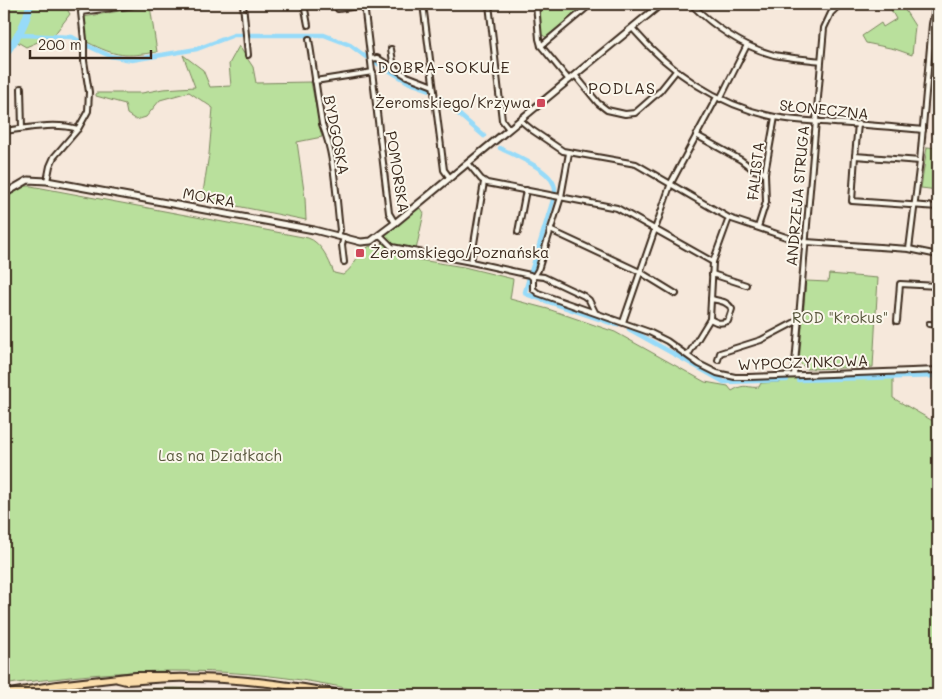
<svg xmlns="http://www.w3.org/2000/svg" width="942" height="699" font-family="Mali,sans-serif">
<rect width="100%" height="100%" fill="#f6e8db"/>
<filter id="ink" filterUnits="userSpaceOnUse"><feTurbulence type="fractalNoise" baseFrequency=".02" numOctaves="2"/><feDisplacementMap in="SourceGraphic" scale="10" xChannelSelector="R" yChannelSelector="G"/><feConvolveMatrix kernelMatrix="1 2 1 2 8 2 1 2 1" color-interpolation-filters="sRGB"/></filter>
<g filter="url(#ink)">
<!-- green -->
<g fill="#b9e09c" stroke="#7a855d">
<path d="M4,4l61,2 5,8 -16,21 -28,12 -12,-7 -10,13z"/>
<path d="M539,4h37l4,5 -34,28 -6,-3 -2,-28z"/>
<path d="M901,4l14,22 -3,29 -17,-6 -29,-6 -4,-7 19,-13 2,4 13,-8 -5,-9z"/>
<path d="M150,6l7,46c-32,5 -40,5 -70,-10l-4,-25z"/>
<path d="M239,46l14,21 3,16 55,-1 11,55 -25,5 8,56 1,22 -104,-21 7,-45 4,-46 -24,-16 -29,8 -14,17 -10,3 -9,-6 -2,-10 -29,-8v-3h46l21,-4 32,-2 -12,-32 20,15 7,17 21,-1 -2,-22z"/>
<path d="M927,147l11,1v42l-17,-2z"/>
<path d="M18,186h13l277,52c13,4 21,22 26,35l9,2c13,-9 12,-21 27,-29l8,2 5,-5 -2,-6 38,-32 5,8 -10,46 50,8 49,12 -3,20 38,10 67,23 90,50 23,4 4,5c14,-9 16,-2 27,-4l2,-4 20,-1 -1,-5 70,-2 -3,4 5,-2 39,-2 2,5v18l45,26v271h-557l-4,-4 -7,-1 -6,2c-102,-24 -207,-26 -311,-13 -17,2 -33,3 -49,6v-490z"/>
<path d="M829,274l49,4 -5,89 -67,2 -7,-7 7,-81 22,1z"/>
<path d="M174,688l70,2 30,5h-196l58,-6z"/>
</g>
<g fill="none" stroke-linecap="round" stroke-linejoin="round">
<!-- canal -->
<g stroke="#97dbf9" stroke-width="4.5">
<path d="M250,35h74l26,10 16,12"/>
<path d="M16,36l6,-1 50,2 9,5"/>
<path d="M86,45l24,11 22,4 65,-11 37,-14h7"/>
<path d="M377,63l33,20 20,7"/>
<path d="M440,98l44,38"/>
<path d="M500,148c15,8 56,23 55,43"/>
<path d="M531,272l22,-72"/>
<path d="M529,278l-4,14 1,2 91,31"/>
<path d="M629,329l95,53 63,-2"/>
<path d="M798,380l140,-4"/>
</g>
<!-- river -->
<path stroke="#97dbf9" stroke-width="8" d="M4,55c12,-15 23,-32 26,-51"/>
<defs>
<g id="minor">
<path d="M243,4l5,51"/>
<path d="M304,4l4,21"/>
<path d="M364,4l25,209 6,10"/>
<path d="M423,4l21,166 6,8"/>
<path d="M489,4l13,116 7,9"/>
<path d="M536,4l3,35 2,7 28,34"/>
<path d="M691,4c22,22 52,43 83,51 15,3 31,4 47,6"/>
<path d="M930,4l5,5 3,1"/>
<path d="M338,9l27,-4"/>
<path d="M632,28c38,44 85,77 143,89 19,4 41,4 60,6 29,2 59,4 88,7"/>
<path d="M309,39l13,85c13,31 14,73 18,106l-2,6"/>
<path d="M541,46l50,-42"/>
<path d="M391,49l3,19"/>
<path d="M371,59l6,-1 30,18 26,10"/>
<path d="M575,75l23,28 9,7 18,4 10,-1 25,-22 16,-20"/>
<path d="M315,81l58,-9"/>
<path d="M21,88l1,40"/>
<path d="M720,99l27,-54"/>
<path d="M520,120l12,10 31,21 73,13 93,54 66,22 11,2 103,7 29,6"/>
<path d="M858,124l-3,32 65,5"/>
<path d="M4,131c23,-3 51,-9 74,-2"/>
<path d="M696,135l45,25 13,10 11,3"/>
<path d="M855,156l-3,45 86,6"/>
<path d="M468,163l13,16 6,4 130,25 96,54"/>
<path d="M47,181l3,-15 4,-9 24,-28 10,-18 1,-19 -5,-31v-21l-3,-28 60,-8"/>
<path d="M758,227l8,-25 -1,-29 10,-56"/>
<path d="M550,230l90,42 36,22"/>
<path d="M518,232l8,-42"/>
<path d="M380,235l12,12 79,15 59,13 3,3v11l5,4 111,39 18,9 32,23 18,9 18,4h14l189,-7"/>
<path d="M909,249l11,-88 12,-137 3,-15"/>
<path d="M344,262l-2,-17 2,-8"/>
<path d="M471,262l13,-80"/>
<path d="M712,274l34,11"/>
<path d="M535,276l9,1 40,19 5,4 6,12"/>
<path d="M533,278l5,-8 23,-73 8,-44"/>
<path d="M710,319c7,4 10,5 18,2l4,-12c-5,-8 -12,-8 -21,-10"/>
<path d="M897,321l3,-37 38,2"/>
<path d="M623,322l48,-139 46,-86"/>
<path d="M929,324l9,1"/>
<path d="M688,355l22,-36 3,-57 16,-44"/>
<path d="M718,360l2,-7 41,-13 38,-20"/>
<path d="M794,375l30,-347 7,-15 9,-9"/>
</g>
<path id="tertiary" d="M4,194l24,-14 19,1 267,49 47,12 10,-1 24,-18 266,-219"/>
<g id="primary">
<path d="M118,679l8,2c21,-1 41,-4 62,-3 54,0 107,8 160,17"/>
<path d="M4,694l53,-9 79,-9h30"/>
</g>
</defs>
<!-- minor casing -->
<use href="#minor" stroke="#3b2a1e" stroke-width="8"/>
<!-- tertiary casing -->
<use href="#tertiary" stroke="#3b2a1e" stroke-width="9"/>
<!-- primary casing -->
<use href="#primary" stroke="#3b2a1e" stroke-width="10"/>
<!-- minor -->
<use href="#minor" stroke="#fbf7ec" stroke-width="4"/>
<!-- tertiary -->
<use href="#tertiary" stroke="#fbf7ec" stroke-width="5"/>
<!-- primary -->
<use href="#primary" stroke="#fbddab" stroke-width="6"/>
</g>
</g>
<!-- markers -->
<g fill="#d1495b" stroke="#fbf7ec" stroke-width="2">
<rect x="536" y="98" width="10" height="10" rx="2.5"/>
<rect x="355" y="248" width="10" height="10" rx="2.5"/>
</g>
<g text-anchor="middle" stroke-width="4" stroke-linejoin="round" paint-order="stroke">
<!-- poi labels -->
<g font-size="15" fill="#3b2a1e" stroke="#fbf7ec" text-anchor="end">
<text x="531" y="108">Żeromskiego/Krzywa</text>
<text x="370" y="258" text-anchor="start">Żeromskiego/Poznańska</text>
</g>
<!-- street labels -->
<g font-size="15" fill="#3b2a1e" stroke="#fbf7ec">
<text transform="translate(824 110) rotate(6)" y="5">SŁONECZNA</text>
<text transform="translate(336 135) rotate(79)" y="5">BYDGOSKA</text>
<text transform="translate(756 171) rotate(-84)" y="5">FALISTA</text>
<text transform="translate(397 172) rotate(81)" y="5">POMORSKA</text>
<text transform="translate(798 196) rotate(-85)" y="5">ANDRZEJA STRUGA</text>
<text transform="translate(209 198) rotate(10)" y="5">MOKRA</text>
<text transform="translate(803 363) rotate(-2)" y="5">WYPOCZYNKOWA</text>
</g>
<!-- park labels -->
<g font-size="15" fill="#5a583e" stroke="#fbf7ec">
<text x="840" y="323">ROD "Krokus"</text>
<text x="220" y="461">Las na Działkach</text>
</g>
<!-- neighbourhood labels -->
<g font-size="16" letter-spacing="1" fill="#3b2a1e" stroke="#fbf7ec">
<text x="444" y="73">DOBRA-SOKULE</text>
<text x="622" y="94">PODLAS</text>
</g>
</g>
<!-- margin -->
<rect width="942" height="699" fill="none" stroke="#fbf7ec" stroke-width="20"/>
<rect x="10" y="10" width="922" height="679" fill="none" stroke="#3b2a1e" stroke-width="2" filter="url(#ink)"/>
<!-- scale -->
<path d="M30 50v8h121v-8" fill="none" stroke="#3b2a1e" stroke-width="2.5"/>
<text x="38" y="50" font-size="15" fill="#3b2a1e" stroke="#fbf7ec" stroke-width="4" paint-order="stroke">200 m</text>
</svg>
